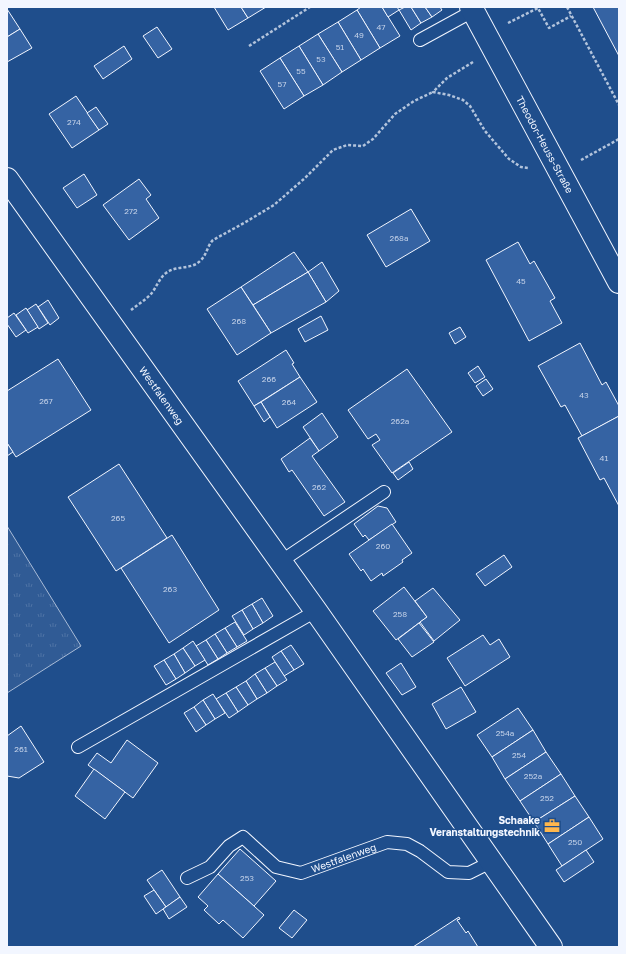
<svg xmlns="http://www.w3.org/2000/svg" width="626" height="954" font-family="'Golos Text',sans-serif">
<defs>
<pattern id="grass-tufts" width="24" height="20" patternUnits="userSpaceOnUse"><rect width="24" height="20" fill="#305b95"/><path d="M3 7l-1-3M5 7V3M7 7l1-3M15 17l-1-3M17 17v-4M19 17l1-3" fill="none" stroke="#4e73a5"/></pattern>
</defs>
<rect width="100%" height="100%" fill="#1f4e8c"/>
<!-- grass -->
<path fill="url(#grass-tufts)" stroke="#a8bbd7" d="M7,526l74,120 -74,47z"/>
<!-- building -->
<g fill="#3563a3" stroke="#f2f6ff">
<path d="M214,7h27l7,11 -20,12z"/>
<path d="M241,7h25l-18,11z"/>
<path d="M361,7h21l18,29 -20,12 -23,-38z"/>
<path d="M382,7h15l2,3 -11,7z"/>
<path d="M405,7h6l10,16 -10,7 -12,-20z"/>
<path d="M411,7h14l7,10 -11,6z"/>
<path d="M425,7h15l2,3 -10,7z"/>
<path d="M593,7h26v49z"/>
<path d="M7,9l13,20 -13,8z"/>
<path d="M357,10l23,38 -19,12 -23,-38z"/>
<path d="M338,22l23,38 -19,12 -24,-38z"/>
<path d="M157,27l15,22 -14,9 -15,-22z"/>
<path d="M20,29l12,19 -25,14v-25z"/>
<path d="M318,34l24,38 -19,13 -24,-39z"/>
<path d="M124,46l8,13 -29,20 -9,-13z"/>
<path d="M299,46l24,39 -19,11 -24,-38z"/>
<path d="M280,58l24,38 -20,13 -24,-38z"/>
<path d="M76,96l23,34 -27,18 -23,-34z"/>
<path d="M96,107l12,17 -9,6 -12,-17z"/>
<path d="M84,174l13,21 -20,13 -14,-20z"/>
<path d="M139,179l12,16 -5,4 13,19 -30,22 -26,-35z"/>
<path d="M411,209l19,32 -44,26 -19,-32z"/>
<path d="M518,242l12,22 4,-3 21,37 -5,3 12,22 -33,18 -43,-81z"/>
<path d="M294,252l14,20 -55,33 -12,-18z"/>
<path d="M322,262l17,29 -13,11 -18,-30z"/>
<path d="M308,272l18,30 -55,31 -18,-28z"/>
<path d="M241,287l30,46 -34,22 -30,-46z"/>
<path d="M48,300l11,18 -9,7 -12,-18z"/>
<path d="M36,304l12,19 -9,6 -12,-19z"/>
<path d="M26,308l12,19 -10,6 -12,-18z"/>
<path d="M14,313l12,17 -10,7 -9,-13v-6z"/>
<path d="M321,316l7,14 -23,12 -7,-13z"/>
<path d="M460,327l6,10 -11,7 -6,-11z"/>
<path d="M580,343l22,42 4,-3 13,24v10l-37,20 -17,-31 -4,2 -23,-41z"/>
<path d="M286,350l8,13 -2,1 8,13 -46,29 -16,-25z"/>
<path d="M58,359l33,51 -75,47 -9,-14v-52z"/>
<path d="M478,366l7,11 -10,6 -7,-10z"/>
<path d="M407,369l45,63 -60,41 -20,-28 8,-5 -4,-6 -8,5 -20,-29z"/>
<path d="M300,377l17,25 -40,26 -16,-26z"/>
<path d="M486,379l7,10 -10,7 -7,-10z"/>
<path d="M261,402l9,15 -6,5 -10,-16z"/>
<path d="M322,413l16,24 -19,14 -16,-24z"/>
<path d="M619,416v90l-15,-28 -4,2 -22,-42z"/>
<path d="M310,438l9,13 -7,5 33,46 -21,14 -32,-46 -3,2 -8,-13z"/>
<path d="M7,443l6,9 -6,4z"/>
<path d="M409,462l4,7 -15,11 -5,-7z"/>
<path d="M119,464l48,74 -51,33 -48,-74z"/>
<path d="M378,506l9,2 9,14 -27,18 -4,-5 -2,2 -9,-13z"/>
<path d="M392,524l20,29 -10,7 1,2 -20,14 -1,-3 -11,8 -8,-12 -2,2 -12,-17z"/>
<path d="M172,535l47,75 -50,33 -48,-75z"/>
<path d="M504,555l8,12 -27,19 -9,-12z"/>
<path d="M404,587l23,30 -31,23 -23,-29z"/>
<path d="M433,588l27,32 -26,21 -14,-19 7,-5 -12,-16z"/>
<path d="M262,598l11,18 -10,7 -11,-19z"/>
<path d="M252,604l11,19 -10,6 -11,-19z"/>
<path d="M242,610l11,19 -9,6 -12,-19z"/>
<path d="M235,622l12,19 -10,6 -12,-19z"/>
<path d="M419,623l15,19 -22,15 -14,-18z"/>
<path d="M225,628l12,19 -10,6 -12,-19z"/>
<path d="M215,634l12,19 -9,6 -12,-19z"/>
<path d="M483,635l7,10 9,-6 11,18 -45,29 -18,-28z"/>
<path d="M206,640l12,19 -10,6 -12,-19z"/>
<path d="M193,641l12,19 -10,6 -12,-18z"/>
<path d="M291,645l13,19 -10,6 -13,-19z"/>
<path d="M183,648l12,18 -10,7 -11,-19z"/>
<path d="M281,651l13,19 -10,6 -12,-19z"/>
<path d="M174,654l11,19 -9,6 -12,-19z"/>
<path d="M164,660l12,19 -10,6 -12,-19z"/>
<path d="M275,662l12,18 -10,6 -12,-18z"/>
<path d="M401,663l15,24 -14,8 -16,-22z"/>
<path d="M265,668l12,18 -10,7 -12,-19z"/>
<path d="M255,674l12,19 -10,6 -11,-18z"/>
<path d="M246,681l11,18 -9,6 -12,-18z"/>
<path d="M236,687l12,18 -10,7 -12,-19z"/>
<path d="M461,687l15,25 -30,17 -14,-25z"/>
<path d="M226,693l12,19 -9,6 -13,-19z"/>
<path d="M213,694l12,19 -10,6 -12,-19z"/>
<path d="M203,700l12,19 -9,6 -12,-18z"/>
<path d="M194,707l12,18 -10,7 -12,-19z"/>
<path d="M518,708l15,22 -41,27 -15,-22z"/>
<path d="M21,726l23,36 -25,16 -12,-2v-40z"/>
<path d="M533,730l13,22 -41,27 -13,-22z"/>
<path d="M127,740l31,23 -25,35 -45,-33 9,-12 14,10z"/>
<path d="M546,752l15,22 -41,27 -15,-22z"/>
<path d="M94,769l31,23 -20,27 -30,-23z"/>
<path d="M561,774l14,22 -41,26 -14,-21z"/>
<path d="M575,796l14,21 -41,27 -14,-22z"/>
<path d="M589,817l14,22 -41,27 -14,-22z"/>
<path d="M240,849l36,32 -22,25 -36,-32z"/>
<path d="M586,850l8,12 -30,20 -8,-12z"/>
<path d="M162,870l18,27 -14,10 -19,-27z"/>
<path d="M218,874l46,41 -21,23 -20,-18 -4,4 -15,-14 4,-4 -10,-9z"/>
<path d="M154,890l12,17 -10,7 -12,-18z"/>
<path d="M180,897l7,10 -18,12 -6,-10z"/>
<path d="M294,910l13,10 -15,18 -13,-10z"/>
<path d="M459,917l1,2 -3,1 9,13 2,-2 10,16h-65z"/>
</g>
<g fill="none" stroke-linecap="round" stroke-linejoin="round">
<defs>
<g id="service">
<path d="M420,40l53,-29"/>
<path d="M280,562l104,-70"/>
<path d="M78,747l238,-136"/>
<path id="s1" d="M187,878l23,-11 19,-21 14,-9 33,30 25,6 86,-31 20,2 13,7 28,21 21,1 22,-11"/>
</g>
<g id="minor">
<path id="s2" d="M471,7l148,275"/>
<path id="s3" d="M7,179l309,432 235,336"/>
</g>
</defs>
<!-- service casing -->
<use href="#service" stroke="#f2f6ff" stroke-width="14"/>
<!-- minor casing -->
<use href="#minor" stroke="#f2f6ff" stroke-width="24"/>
<!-- path -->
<g stroke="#b3c4dc" stroke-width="2.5" stroke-dasharray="3 2" stroke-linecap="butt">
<path d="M567,7l52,98"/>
<path d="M508,23l30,-15 11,20 22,-12"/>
<path d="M249,46l61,-39"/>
<path d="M473,62l-26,16 -14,14 16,3 14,5 7,6 15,25 24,28 12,8 7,1"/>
<path d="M581,160l38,-21"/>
<path d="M131,310c6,-5 13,-9 19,-15 6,-6 9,-17 16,-22 10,-8 25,-3 34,-12 7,-6 7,-15 13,-21l31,-17 30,-18 31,-27 28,-28 14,-5 16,1 10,-7 22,-25 19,-13 19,-9"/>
</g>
<!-- service -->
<use href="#service" stroke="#1f4e8c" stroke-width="12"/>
<!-- minor -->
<use href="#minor" stroke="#1f4e8c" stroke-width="22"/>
</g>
<!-- icons -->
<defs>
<symbol id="office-bare" viewBox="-9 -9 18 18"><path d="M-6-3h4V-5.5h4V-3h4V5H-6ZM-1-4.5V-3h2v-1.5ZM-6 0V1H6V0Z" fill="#ffb74d" stroke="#1f4e8c" stroke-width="2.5" paint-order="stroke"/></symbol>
</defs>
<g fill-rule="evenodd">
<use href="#office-bare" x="541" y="815" width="22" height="22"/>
</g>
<g text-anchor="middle" stroke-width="3" stroke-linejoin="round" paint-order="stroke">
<!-- number labels -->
<g font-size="8" fill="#c3d1e8">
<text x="381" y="30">47</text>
<text x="359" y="38">49</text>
<text x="340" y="50">51</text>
<text x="321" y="62">53</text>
<text x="301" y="74">55</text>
<text x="282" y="87">57</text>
<text x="74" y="125">274</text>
<text x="131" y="214">272</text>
<text x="399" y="241">268a</text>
<text x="521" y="284">45</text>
<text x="239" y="324">268</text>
<text x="269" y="382">266</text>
<text x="584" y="398">43</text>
<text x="46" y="404">267</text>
<text x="289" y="405">264</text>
<text x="400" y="424">262a</text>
<text x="604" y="461">41</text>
<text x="319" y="490">262</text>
<text x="118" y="521">265</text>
<text x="383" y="549">260</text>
<text x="170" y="592">263</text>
<text x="400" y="617">258</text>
<text x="505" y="736">254a</text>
<text x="21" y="752">261</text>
<text x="519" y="758">254</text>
<text x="533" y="779">252a</text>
<text x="547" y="801">252</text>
<text x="575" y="845">250</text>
<text x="247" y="881">253</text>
</g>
<!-- street labels -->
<g font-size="10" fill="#f2f6ff" stroke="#1f4e8c">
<text dy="4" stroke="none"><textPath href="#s2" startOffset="156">Theodor-Heuss-Straße</textPath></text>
<text dy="4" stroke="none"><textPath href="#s3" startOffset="266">Westfalenweg</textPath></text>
<text dy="4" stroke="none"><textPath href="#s1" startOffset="186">Westfalenweg</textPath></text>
</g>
<!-- poi labels -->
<g font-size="10" font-weight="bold" fill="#f2f6ff" stroke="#1f4e8c" text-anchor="end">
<text x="540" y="824">Schaake<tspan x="540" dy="12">Veranstaltungstechnik</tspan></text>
</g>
</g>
<!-- border -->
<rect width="626" height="954" fill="none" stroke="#f2f6ff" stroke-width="16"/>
</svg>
